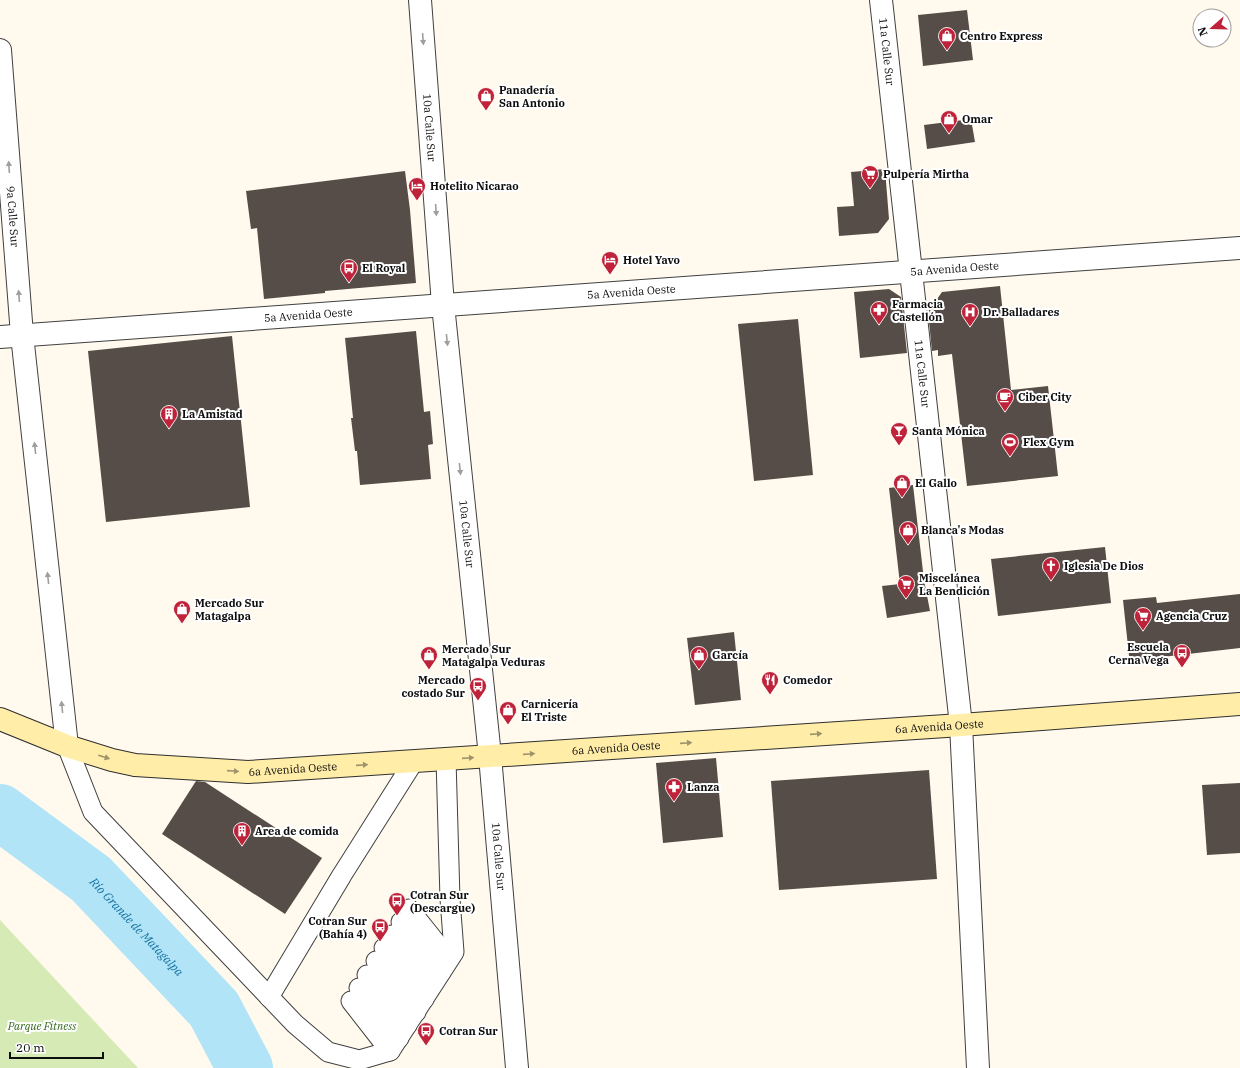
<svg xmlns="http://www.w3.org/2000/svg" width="1240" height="1068" font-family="'IBM Plex Serif',serif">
<rect width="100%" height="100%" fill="#fffaed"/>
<!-- green -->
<path fill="#d6eab6" d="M0,920l138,148h-138z"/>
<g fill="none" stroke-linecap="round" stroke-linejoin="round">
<!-- river -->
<path stroke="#b1e4f7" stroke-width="56" id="s1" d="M0,812l91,67 123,130 31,59"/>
</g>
<!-- building -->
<g fill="#564d49">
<path d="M967,10l6,50 -50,6 -5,-51z"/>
<path d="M971,119l4,23 -48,7 -3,-24z"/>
<path d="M885,169l4,50 -11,14 -39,3 -2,-29 17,-1 -3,-34z"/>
<path d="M405,171l5,39 6,73 -91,8v2l-61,6 -7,-71 -6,1 -5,-38z"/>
<path d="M1000,286l11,104 37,-4 10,90 -91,10 -15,-132 -14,2v-6l-6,1 -4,-39 14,-20z"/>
<path d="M889,289l12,8 6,56 -47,5 -6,-66z"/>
<path d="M798,319l15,156 -59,6 -16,-157z"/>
<path d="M416,331l8,81 6,-1 3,33 -5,1 3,34 -71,6 -3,-34h-2l-4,-33h2l-8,-80z"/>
<path d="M232,336l18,171 -144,15 -18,-171z"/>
<path d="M913,485l11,95 6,31 -43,7 -5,-32 18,-2 -11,-96z"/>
<path d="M1105,547l6,56 -113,13 -7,-57z"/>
<path d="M1240,594v54l-78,9 1,4 -33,4 -7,-65 33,-3 1,6z"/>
<path d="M734,632l7,68 -46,5 -8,-67z"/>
<path d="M716,758l7,79 -60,6 -7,-80z"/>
<path d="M929,770l8,109 -158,11 -8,-109z"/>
<path d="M196,781l9,1 117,76 -37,56 -123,-80z"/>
<path d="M1240,783v70l-33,2 -5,-70z"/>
</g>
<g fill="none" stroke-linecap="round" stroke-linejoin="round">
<defs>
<g id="lane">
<path d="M67,746l26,66 202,212 33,28 31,8 31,-9 64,-99 -4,-53 -4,-140"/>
<path d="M409,909l40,50"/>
<path d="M401,922l40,50"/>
<path d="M392,935l40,50"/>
<path d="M384,948l40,51"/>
<path d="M376,961l40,51"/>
<path d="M367,975l40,50"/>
<path d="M359,988l40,50"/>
<path d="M269,997l73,-122 72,-114"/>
<path d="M351,1001l39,50"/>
</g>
<g id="street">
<path id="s2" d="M420,0l23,305 47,451 27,312"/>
<path id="s3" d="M881,0l80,725 17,343"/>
<path id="s4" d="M0,50l22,285 45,411"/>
<path id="s5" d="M0,337l1240,-89"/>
</g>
<g id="secondary">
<path id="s6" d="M0,719l67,27 45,14 23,5 113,7 713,-47 279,-21"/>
</g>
</defs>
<!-- lane casing -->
<use href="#lane" stroke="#404040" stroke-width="21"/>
<!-- street casing -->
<use href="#street" stroke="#404040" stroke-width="24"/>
<!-- secondary casing -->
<use href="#secondary" stroke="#2f2f2f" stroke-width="24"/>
<!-- lane -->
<use href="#lane" stroke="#fff" stroke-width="19"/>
<!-- street -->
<use href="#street" stroke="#fff" stroke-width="22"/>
<!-- secondary -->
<use href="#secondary" stroke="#ffeda8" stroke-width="22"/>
</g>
<!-- one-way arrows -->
<defs><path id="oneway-solid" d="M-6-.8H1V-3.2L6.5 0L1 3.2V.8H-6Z"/></defs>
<g fill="#9e9e9e">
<use href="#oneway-solid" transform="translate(423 39) rotate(86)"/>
<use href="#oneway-solid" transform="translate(9 167) rotate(-94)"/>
<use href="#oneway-solid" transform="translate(436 210) rotate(86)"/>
<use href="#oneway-solid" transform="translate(19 296) rotate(-94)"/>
<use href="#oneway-solid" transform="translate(447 340) rotate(84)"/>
<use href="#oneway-solid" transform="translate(35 448) rotate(-96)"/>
<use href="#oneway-solid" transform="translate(460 469) rotate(84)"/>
<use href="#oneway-solid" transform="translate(48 578) rotate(-96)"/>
<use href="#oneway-solid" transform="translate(62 707) rotate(-96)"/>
</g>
<g fill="#9e936a">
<use href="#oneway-solid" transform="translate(816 734) rotate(-4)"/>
<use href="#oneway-solid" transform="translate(686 743) rotate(-4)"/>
<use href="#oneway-solid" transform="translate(529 754) rotate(-4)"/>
<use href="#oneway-solid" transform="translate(104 757) rotate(17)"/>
<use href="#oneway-solid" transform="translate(468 758) rotate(-4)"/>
<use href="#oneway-solid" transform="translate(362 765) rotate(-4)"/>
<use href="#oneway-solid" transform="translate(233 771) rotate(4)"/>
</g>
<!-- icons -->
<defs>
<symbol id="shop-pin" viewBox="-11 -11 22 30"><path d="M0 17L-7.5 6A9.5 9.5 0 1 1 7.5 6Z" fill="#bf233a" stroke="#fff"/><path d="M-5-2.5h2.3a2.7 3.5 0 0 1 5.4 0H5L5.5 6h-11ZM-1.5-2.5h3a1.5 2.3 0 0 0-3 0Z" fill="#fff"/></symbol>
<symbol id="supermarket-pin" viewBox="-11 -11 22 30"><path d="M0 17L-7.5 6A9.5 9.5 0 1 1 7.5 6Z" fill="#bf233a" stroke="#fff"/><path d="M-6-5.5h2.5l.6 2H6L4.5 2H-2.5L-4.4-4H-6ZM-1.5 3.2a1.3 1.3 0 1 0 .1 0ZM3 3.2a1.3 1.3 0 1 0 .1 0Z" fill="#fff"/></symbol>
<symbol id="hotel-pin" viewBox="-11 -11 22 30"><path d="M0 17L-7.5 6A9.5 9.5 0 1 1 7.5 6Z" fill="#bf233a" stroke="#fff"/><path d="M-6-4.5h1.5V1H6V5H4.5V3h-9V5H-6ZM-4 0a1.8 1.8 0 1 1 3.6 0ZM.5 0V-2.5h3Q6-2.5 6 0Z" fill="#fff"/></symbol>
<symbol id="bus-pin" viewBox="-11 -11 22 30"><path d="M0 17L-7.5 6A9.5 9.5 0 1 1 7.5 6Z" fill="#bf233a" stroke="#fff"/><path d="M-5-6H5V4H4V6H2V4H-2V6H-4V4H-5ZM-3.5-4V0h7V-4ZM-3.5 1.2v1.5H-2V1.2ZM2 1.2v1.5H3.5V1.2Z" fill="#fff"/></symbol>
<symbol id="pharmacy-pin" viewBox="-11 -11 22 30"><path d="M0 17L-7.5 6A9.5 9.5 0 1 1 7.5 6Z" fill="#bf233a" stroke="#fff"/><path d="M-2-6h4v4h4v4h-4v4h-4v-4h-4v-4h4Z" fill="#fff"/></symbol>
<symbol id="hospital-pin" viewBox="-11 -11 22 30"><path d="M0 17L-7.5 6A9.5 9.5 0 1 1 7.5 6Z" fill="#bf233a" stroke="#fff"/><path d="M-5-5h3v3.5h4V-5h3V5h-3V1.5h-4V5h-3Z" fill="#fff"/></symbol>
<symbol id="cafe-pin" viewBox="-11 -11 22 30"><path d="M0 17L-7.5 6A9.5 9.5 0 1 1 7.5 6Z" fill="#bf233a" stroke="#fff"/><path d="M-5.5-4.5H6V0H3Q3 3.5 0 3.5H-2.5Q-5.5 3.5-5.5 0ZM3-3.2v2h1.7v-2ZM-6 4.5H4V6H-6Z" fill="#fff"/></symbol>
<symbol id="building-pin" viewBox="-11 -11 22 30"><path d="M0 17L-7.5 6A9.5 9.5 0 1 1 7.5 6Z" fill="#bf233a" stroke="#fff"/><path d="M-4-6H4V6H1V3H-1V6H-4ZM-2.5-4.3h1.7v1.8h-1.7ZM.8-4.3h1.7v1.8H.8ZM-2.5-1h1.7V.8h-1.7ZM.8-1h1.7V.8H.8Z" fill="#fff"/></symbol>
<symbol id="bar-pin" viewBox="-11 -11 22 30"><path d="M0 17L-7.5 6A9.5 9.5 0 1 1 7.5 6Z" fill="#bf233a" stroke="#fff"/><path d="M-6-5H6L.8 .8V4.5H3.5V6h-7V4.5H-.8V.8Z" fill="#fff"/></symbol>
<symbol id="stadium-pin" viewBox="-11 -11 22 30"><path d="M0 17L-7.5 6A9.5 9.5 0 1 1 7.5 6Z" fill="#bf233a" stroke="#fff"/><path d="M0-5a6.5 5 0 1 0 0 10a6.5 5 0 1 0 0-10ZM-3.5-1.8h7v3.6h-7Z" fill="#fff"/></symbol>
<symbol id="church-pin" viewBox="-11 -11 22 30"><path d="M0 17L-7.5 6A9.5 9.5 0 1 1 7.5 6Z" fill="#bf233a" stroke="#fff"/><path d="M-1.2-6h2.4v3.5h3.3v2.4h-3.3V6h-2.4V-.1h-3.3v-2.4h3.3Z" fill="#fff"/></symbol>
<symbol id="restaurant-pin" viewBox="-11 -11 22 30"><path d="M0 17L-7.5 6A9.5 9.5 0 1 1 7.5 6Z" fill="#bf233a" stroke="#fff"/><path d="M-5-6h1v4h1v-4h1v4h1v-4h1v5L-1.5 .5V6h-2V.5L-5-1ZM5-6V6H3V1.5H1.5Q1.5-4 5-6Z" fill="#fff"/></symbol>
</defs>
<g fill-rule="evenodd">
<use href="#shop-pin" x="937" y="26" width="20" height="27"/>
<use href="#shop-pin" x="476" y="86" width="20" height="27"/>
<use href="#shop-pin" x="939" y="109" width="20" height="27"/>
<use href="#supermarket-pin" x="860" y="164" width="20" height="27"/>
<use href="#hotel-pin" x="407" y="176" width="20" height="27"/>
<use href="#hotel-pin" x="600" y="250" width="20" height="27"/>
<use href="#bus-pin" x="339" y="258" width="20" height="27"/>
<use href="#pharmacy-pin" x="869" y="300" width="20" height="27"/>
<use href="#hospital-pin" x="960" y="302" width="20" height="27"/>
<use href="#cafe-pin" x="995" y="387" width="20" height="27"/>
<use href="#building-pin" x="159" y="404" width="20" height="27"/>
<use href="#bar-pin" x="889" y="421" width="20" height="27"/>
<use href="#stadium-pin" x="1000" y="432" width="20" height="27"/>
<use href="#shop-pin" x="892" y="473" width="20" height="27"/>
<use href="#shop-pin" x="898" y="520" width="20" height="27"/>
<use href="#church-pin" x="1041" y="556" width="20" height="27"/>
<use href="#supermarket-pin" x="896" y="574" width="20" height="27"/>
<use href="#shop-pin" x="172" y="599" width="20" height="27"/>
<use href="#supermarket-pin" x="1133" y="606" width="20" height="27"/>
<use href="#bus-pin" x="1172" y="643" width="20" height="27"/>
<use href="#shop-pin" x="419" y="645" width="20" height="27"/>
<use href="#shop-pin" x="689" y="645" width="20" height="27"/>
<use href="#restaurant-pin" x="760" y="670" width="20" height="27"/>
<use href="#bus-pin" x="468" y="676" width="20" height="27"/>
<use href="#shop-pin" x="498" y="700" width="20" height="27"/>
<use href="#pharmacy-pin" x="664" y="777" width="20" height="27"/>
<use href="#building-pin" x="232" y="821" width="20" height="27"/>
<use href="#bus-pin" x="387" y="891" width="20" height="27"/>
<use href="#bus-pin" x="370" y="917" width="20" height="27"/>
<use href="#bus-pin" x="416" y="1021" width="20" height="27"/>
</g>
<g text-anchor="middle" stroke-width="4" stroke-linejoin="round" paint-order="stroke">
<!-- poi labels -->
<g font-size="11" font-weight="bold" fill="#0d0d0d" stroke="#fff" text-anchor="start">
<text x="960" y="40">Centro Express</text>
<text x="499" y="94">Panadería<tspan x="499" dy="13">San Antonio</tspan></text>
<text x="962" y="123">Omar</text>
<text x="883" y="178">Pulpería Mirtha</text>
<text x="430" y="190">Hotelito Nicarao</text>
<text x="623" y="264">Hotel Yavo</text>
<text x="362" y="272">El Royal</text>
<text x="892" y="308">Farmacia<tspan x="892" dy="13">Castellón</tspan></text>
<text x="983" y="316">Dr. Balladares</text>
<text x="1018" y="401">Ciber City</text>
<text x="182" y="418">La Amistad</text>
<text x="912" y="435">Santa Mónica</text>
<text x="1023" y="446">Flex Gym</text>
<text x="915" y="487">El Gallo</text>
<text x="921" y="534">Blanca's Modas</text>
<text x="1064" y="570">Iglesia De Dios</text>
<text x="919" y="582">Miscelánea<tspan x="919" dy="13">La Bendición</tspan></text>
<text x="195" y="607">Mercado Sur<tspan x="195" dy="13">Matagalpa</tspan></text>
<text x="1156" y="620">Agencia Cruz</text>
<text x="1169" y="651" text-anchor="end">Escuela<tspan x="1169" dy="13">Cerna Vega</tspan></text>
<text x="442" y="653">Mercado Sur<tspan x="442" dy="13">Matagalpa Veduras</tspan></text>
<text x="712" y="659">García</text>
<text x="465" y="684" text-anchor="end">Mercado<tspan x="465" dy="13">costado Sur</tspan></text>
<text x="783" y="684">Comedor</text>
<text x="521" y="708">Carnicería<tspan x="521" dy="13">El Triste</tspan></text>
<text x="687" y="791">Lanza</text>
<text x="255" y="835">Area de comida</text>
<text x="410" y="899">Cotran Sur<tspan x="410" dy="13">(Descargue)</tspan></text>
<text x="367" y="925" text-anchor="end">Cotran Sur<tspan x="367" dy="13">(Bahía 4)</tspan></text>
<text x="439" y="1035">Cotran Sur</text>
</g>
<!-- street labels -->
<g font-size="11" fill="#0d0d0d" stroke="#fff">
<text dy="4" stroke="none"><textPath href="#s3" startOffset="52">11a Calle Sur</textPath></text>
<text dy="4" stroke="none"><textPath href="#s2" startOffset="128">10a Calle Sur</textPath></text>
<text dy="4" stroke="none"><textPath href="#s4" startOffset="167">9a Calle Sur</textPath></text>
<text dy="4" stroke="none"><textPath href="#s5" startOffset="957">5a Avenida Oeste</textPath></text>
<text dy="4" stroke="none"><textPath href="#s5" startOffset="633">5a Avenida Oeste</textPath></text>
<text dy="4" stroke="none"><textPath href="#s5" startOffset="309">5a Avenida Oeste</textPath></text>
<text dy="4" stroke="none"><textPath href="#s3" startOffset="376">11a Calle Sur</textPath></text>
<text dy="4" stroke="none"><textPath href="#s2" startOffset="536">10a Calle Sur</textPath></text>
<text dy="4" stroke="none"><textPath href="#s6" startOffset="949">6a Avenida Oeste</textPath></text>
<text dy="4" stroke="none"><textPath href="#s6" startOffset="625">6a Avenida Oeste</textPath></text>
<text dy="4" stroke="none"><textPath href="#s6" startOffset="301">6a Avenida Oeste</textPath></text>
<text dy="4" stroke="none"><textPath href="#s2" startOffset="860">10a Calle Sur</textPath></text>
</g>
<!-- park labels -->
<g font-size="11" font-style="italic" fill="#33661c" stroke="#fff">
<text x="42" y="1030">Parque Fitness</text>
</g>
<!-- water labels -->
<g font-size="12" font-style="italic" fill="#1472a1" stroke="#fff">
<text dy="4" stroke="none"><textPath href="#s1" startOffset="179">Río Grande de Matagalpa</textPath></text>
</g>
</g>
<!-- north arrow -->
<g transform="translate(1212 28) rotate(250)"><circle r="19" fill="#ffffff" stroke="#9e9e9e"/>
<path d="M0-3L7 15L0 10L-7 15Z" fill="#bf233a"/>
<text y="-6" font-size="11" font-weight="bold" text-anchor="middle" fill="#0d0d0d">N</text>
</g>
<!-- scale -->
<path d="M10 1052v6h93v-6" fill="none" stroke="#0d0d0d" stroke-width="2"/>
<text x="16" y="1052" font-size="12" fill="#0d0d0d" stroke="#ffffff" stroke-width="3" paint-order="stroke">20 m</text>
</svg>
